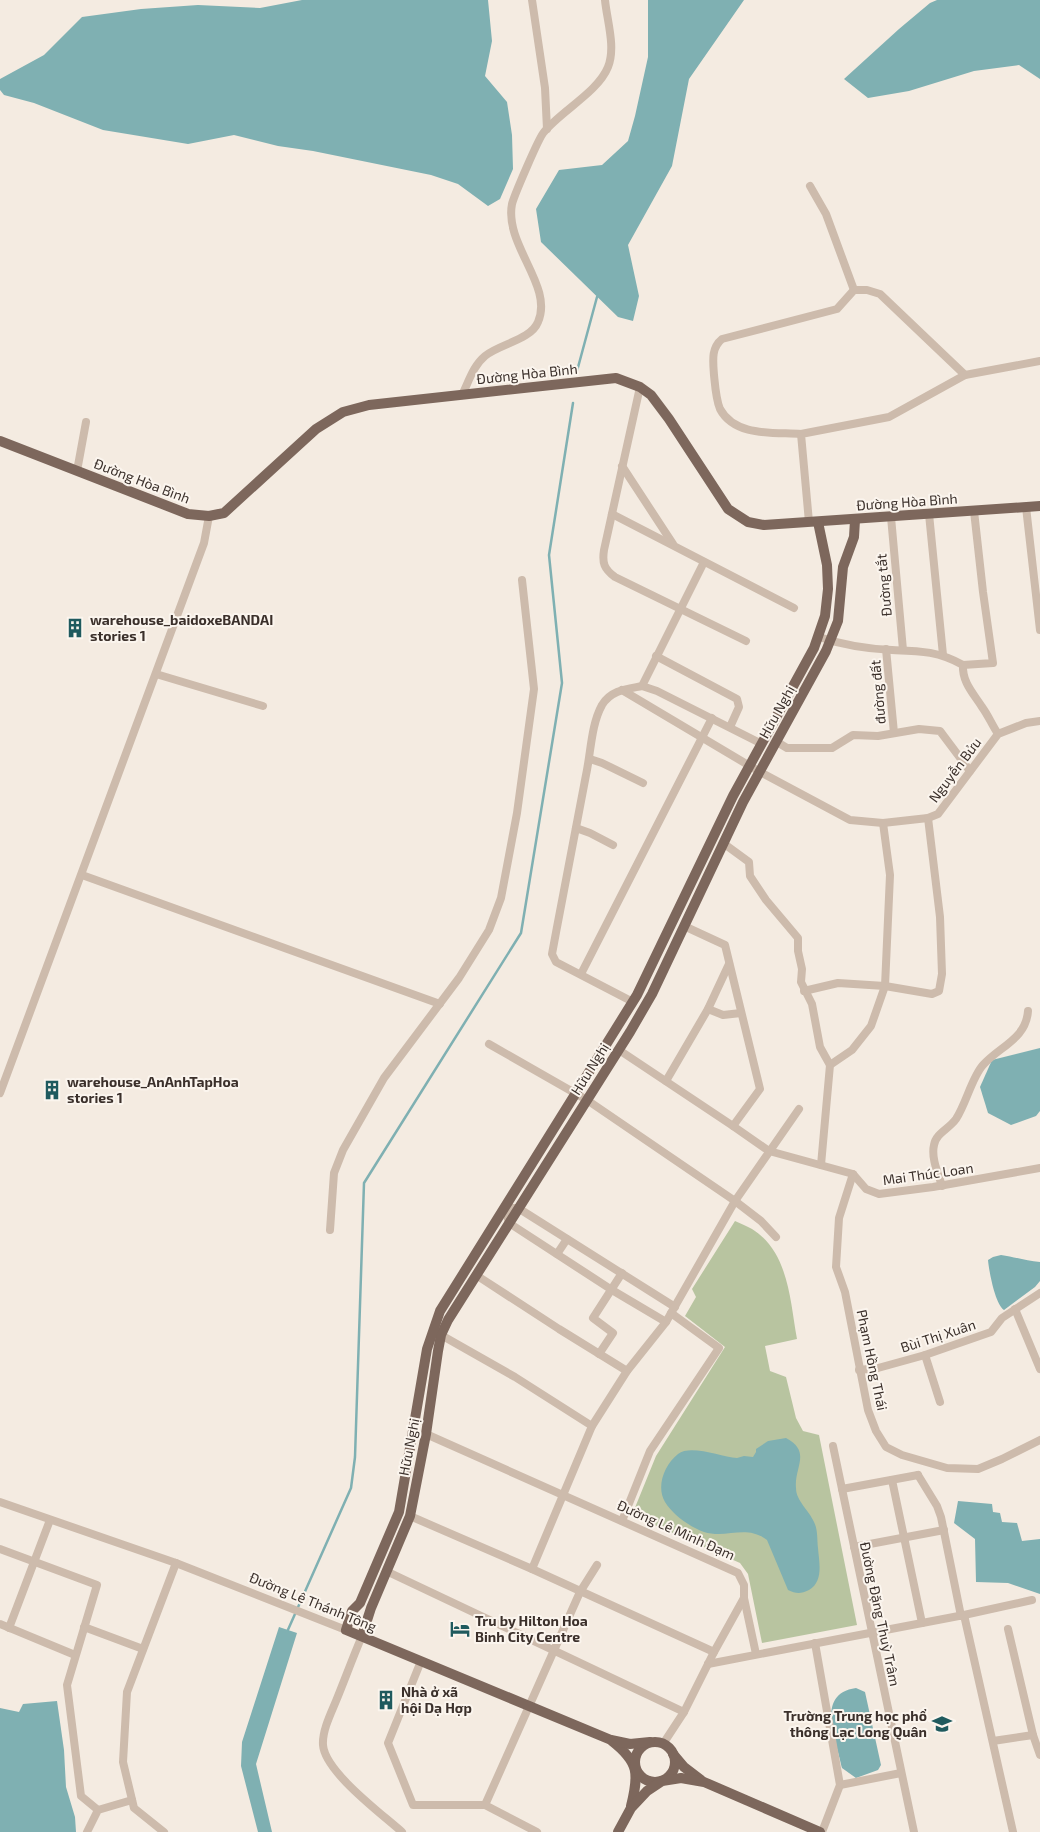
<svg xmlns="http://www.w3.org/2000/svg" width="1040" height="1832" font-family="'Exo 2',sans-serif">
<rect width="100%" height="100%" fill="#f4ebe1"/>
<!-- green -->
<path fill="#b8c4a0" d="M735,1221c6,3 12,5 17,8 37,23 38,72 45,110l-32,7 5,25 16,6 10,41 7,13 16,4 38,190 -95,18 -14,-69 -8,-11 -108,-48 24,-59 69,-109 -40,-31 11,-19 -4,-8z"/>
<!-- water -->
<g fill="#7fb0b2">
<path d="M302,0h186l4,41 -7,35 22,26 5,33 1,34 -13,30 -12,7 -30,-22 -27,-9 -118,-24 -35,-5 -44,-11 -46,9 -85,-14 -69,-27 -30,-8 -4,-5v-11l44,-24 38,-38 59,-8 57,-4 62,3z"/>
<path d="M648,0h96l-55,79 -17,87 -44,79 11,51 -6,25 -15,-4 -77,-75 -5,-33 23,-39 43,-5 26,-24 7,-25 13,-59z"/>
<path d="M937,0h103v79l-21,-14 -45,6 -65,20 -41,7 -24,-19 55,-50 31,-26z"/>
<path d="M1040,1048v63l-4,5 -25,9 -23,-12 -8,-26 12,-27z"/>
<path d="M1001,1255c14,2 25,6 39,7v19l-5,6 -31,23c-9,-6 -15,-39 -16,-50l5,-3z"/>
<path d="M786,1438c26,14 8,29 10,50 0,13 13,22 18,34 4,8 3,17 4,26 1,14 6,33 -9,42 -8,4 -13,4 -21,0l-21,-50c-21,-16 -40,-1 -63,-8 -14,-5 -31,-17 -39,-30 -9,-15 -1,-37 13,-48 13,-10 43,3 59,4l7,-2 9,1 3,-5v-3l12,-8z"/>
<path d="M958,1501l34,3 1,8 7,1 2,9 15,1 5,18 18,-2v55l-32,-11 -32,-1 -1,-43 -21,-16z"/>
<path d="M279,1627l18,6 -41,131 16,68h-14l-17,-66 1,-24z"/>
<path d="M856,1688l9,4 16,73 -3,5 -22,8 -14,-10c-5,-27 -28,-74 14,-80z"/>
<path d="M57,1701l7,49 2,37 9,30 1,15h-76v-124l19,4 4,-8z"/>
</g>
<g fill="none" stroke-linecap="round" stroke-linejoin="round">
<!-- stream -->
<g stroke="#7fb0b2" stroke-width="2.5">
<path d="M577,371l20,-74"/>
<path d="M287,1632l64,-144 4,-31 9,-274 157,-250 41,-250 -13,-128 24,-152"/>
</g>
<!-- minor -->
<g stroke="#cdbbac" stroke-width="8">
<path d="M532,0l13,88 2,41"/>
<path d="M810,186l16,28 28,76"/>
<path d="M640,387l-36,163c-2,13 0,19 11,27l131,64"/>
<path d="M462,395c7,-14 11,-29 23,-39 14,-12 46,-16 53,-34 16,-36 -34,-77 -26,-118 2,-8 27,-67 32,-72 17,-21 54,-40 64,-65 8,-20 -1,-46 -3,-67"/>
<path d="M801,434c-27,-2 -66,3 -81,-25 -4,-9 -5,-24 -6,-34 -1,-14 -3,-27 8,-36l115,-30 17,-19h13l13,4 85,81"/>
<path d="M622,466l51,78"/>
<path d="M77,471l9,-49"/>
<path d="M1026,507l14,123"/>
<path d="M612,514l182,94"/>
<path d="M929,514l14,141"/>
<path d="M891,517l12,133"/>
<path d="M809,522l-8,-88 88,-17 76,-42 75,-14"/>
<path d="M819,637c21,7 50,12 73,13 28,1 46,1 71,15 -1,17 10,28 19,42 6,8 10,18 16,27"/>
<path d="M886,649l8,84"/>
<path d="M656,656l81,43 2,8 -9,20"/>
<path d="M963,665l30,-2 -10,-71 -9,-81"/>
<path d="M156,674l107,32"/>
<path d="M642,686l15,5 105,53"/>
<path d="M622,690l138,82 90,48 33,3 45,-5 10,-4 60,-80 28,-11 14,-2"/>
<path d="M777,742l10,6h45l21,-13 25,1 41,-7 21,2 30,40"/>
<path d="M590,759l12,4 41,20"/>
<path d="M576,828l14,5 23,12"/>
<path d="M723,843l26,19 1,14 16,24 32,38v13l4,18 -1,13 11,22 8,43 10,18"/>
<path d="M82,875l358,129"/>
<path d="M581,974l131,-256"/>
<path d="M804,991l34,-8 47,3 47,8 7,-3 3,-17 -2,-57 -12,-99"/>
<path d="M633,1002l-77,-40 -4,-8c11,-60 23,-120 34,-179 5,-23 5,-50 16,-70 9,-15 25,-16 40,-19l62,-124"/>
<path d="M708,1009l15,6 18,-2"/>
<path d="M489,1044l98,56 148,101 26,20 15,16"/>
<path d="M619,1050l114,76 27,-37 -35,-144 -41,-19"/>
<path d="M666,1081l42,-72 21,-45"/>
<path d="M0,1093l204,-550 5,-27"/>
<path d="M733,1126l36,25 84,23 13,15 13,5 54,-7 107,-19"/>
<path d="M821,1165l9,-100 22,-15 19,-24 14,-40 5,-111 -7,-52"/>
<path d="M853,1174l-14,44 -3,49 9,25 23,118 8,21 10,16 16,8 45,13 31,1 24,-10 38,-19"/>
<path d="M942,1186c-4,-13 -11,-28 -8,-41 2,-12 15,-16 22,-26 10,-15 16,-42 27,-54 17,-19 43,-26 45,-54"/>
<path d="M330,1230l4,-57 9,-23 41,-72 75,-100 30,-48 12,-32 16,-85 17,-124 -12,-109"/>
<path d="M557,1254l10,-15"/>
<path d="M476,1275l83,54 68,42"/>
<path d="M1015,1309l25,60"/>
<path d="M666,1322l-54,-32 -103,-67 -4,-15h13l157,99"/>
<path d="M441,1335l74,42 77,49"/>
<path d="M599,1354l14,-21 -20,-15 29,-45"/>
<path d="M925,1355l15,47"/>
<path d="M859,1370l19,-2 47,-13 66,-23 11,-14 38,-25"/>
<path d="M426,1434l312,139 6,12v13l-30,54 -30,60 -21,32"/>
<path d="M833,1446l81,386"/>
<path d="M918,1475l19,31 4,11 20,99"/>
<path d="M892,1480l30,143"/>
<path d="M842,1489l76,-14"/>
<path d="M0,1502l176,61 170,67"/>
<path d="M410,1516l122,53 182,83"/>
<path d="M622,1521l28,-70 69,-103 -48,-35"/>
<path d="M854,1547l90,-17"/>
<path d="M0,1549l97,36 -30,100 14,111 17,14"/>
<path d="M532,1569l60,-143 35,-55 39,-49 69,-121 64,-92"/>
<path d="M386,1571l298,141"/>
<path d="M744,1598l12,56"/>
<path d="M964,1615l49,217"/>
<path d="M0,1624l75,31"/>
<path d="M84,1627l59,22"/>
<path d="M9,1628l41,-108"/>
<path d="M1008,1629l25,106"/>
<path d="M362,1636c-9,21 -17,43 -26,65 -5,12 -14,30 -13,44 2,27 59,69 79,87"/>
<path d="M815,1643l25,142 -18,47"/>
<path d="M421,1661l-33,82 25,62h72l95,-213 17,-27"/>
<path d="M708,1664l256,-49 68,-15"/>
<path d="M993,1741l40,-6 7,20"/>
<path d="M840,1785l61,-12"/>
<path d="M485,1805l52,27"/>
<path d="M87,1832l11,-22 34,-10"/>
<path d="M164,1832l-30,-24 -11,-46 4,-70 49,-129"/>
</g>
<!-- major -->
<g stroke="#7d675c" stroke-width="10">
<path d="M0,441l188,73 21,2 15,-3 92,-84 27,-17 26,-7 247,-27 24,9 11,8 18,24 59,90 20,13 16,3 276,-19"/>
<path d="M362,1636l9,-28 39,-92 16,-82 12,-83 3,-16 7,-15 182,-288 22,-38 91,-192 83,-151 12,-30 5,-54 11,-30 1,-17"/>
<path d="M612,1741c27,21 27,33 19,65"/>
<circle cx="655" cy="1762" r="20"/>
<path d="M650,1742l-20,2 -19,-4 -265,-110 6,-19 8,-8 39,-91 28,-163 13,-38 197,-316 96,-199 81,-148 11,-32 3,-27 -1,-24 -9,-43"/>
<path d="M673,1754l11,13 17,13"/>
<path d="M618,1832l13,-24 16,-17 15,-10 19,-3 23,4 116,50"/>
</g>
</g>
<!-- icons -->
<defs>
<symbol id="building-bare" viewBox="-9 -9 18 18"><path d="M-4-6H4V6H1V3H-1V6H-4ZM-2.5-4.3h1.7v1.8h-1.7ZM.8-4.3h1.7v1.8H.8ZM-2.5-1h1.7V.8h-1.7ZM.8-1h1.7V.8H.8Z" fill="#1f5a5e" stroke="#fbf5ee" stroke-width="2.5" paint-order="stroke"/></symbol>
<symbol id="hotel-bare" viewBox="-9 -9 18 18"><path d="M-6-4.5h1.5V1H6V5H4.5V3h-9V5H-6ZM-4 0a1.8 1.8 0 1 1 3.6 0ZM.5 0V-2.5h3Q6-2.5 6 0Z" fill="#1f5a5e" stroke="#fbf5ee" stroke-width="2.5" paint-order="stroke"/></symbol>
<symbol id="school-bare" viewBox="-9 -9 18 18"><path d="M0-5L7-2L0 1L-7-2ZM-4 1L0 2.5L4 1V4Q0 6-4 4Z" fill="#1f5a5e" stroke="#fbf5ee" stroke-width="2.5" paint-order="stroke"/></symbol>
</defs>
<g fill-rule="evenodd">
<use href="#building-bare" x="61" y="614" width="28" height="28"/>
<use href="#building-bare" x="38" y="1076" width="28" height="28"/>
<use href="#hotel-bare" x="446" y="1615" width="28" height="28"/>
<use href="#building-bare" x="372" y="1686" width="28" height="28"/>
<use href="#school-bare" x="928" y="1710" width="28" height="28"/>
</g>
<g text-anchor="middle" stroke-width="4" stroke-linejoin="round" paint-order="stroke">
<!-- street labels -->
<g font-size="14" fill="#3b302b" stroke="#fbf5ee">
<text transform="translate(527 374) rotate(-6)" y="5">Đường Hòa Bình</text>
<text transform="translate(142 481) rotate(21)" y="5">Đường Hòa Bình</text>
<text transform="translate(907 502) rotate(-4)" y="5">Đường Hòa Bình</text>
<text transform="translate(884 585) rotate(-95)" y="5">Đường tắt</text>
<text transform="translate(878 692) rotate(-95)" y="5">đường đất</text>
<text transform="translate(777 712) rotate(-61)" y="5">Hữu Nghị</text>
<text transform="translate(955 770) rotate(-53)" y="5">Nguyễn Bửu</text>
<text transform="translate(590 1069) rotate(-58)" y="5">Hữu Nghị</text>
<text transform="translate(928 1174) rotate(-8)" y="5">Mai Thúc Loan</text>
<text transform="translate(938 1336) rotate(-18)" y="5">Bùi Thị Xuân</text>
<text transform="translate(872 1360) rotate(78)" y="5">Phạm Hồng Thái</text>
<text transform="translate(409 1447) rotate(-79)" y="5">Hữu Nghị</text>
<text transform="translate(676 1530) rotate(24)" y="5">Đường Lê Minh Đạm</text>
<text transform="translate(313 1602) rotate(22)" y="5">Đường Lê Thánh Tông</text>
<text transform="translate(880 1614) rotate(78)" y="5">Đường Đặng Thuỳ Trâm</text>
</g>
<!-- poi labels -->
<g font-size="14" font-weight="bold" fill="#3b302b" stroke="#fbf5ee" text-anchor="start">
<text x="90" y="625">warehouse_baidoxeBANDAI<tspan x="90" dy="16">stories 1</tspan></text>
<text x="67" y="1087">warehouse_AnAnhTapHoa<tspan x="67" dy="16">stories 1</tspan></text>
<text x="475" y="1626">Tru by Hilton Hoa<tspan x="475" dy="16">Binh City Centre</tspan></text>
<text x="401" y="1697">Nhà ở xã<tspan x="401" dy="16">hội Dạ Hợp</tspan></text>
<text x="927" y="1721" text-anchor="end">Trường Trung học phổ<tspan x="927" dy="16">thông Lạc Long Quân</tspan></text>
</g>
</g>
</svg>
